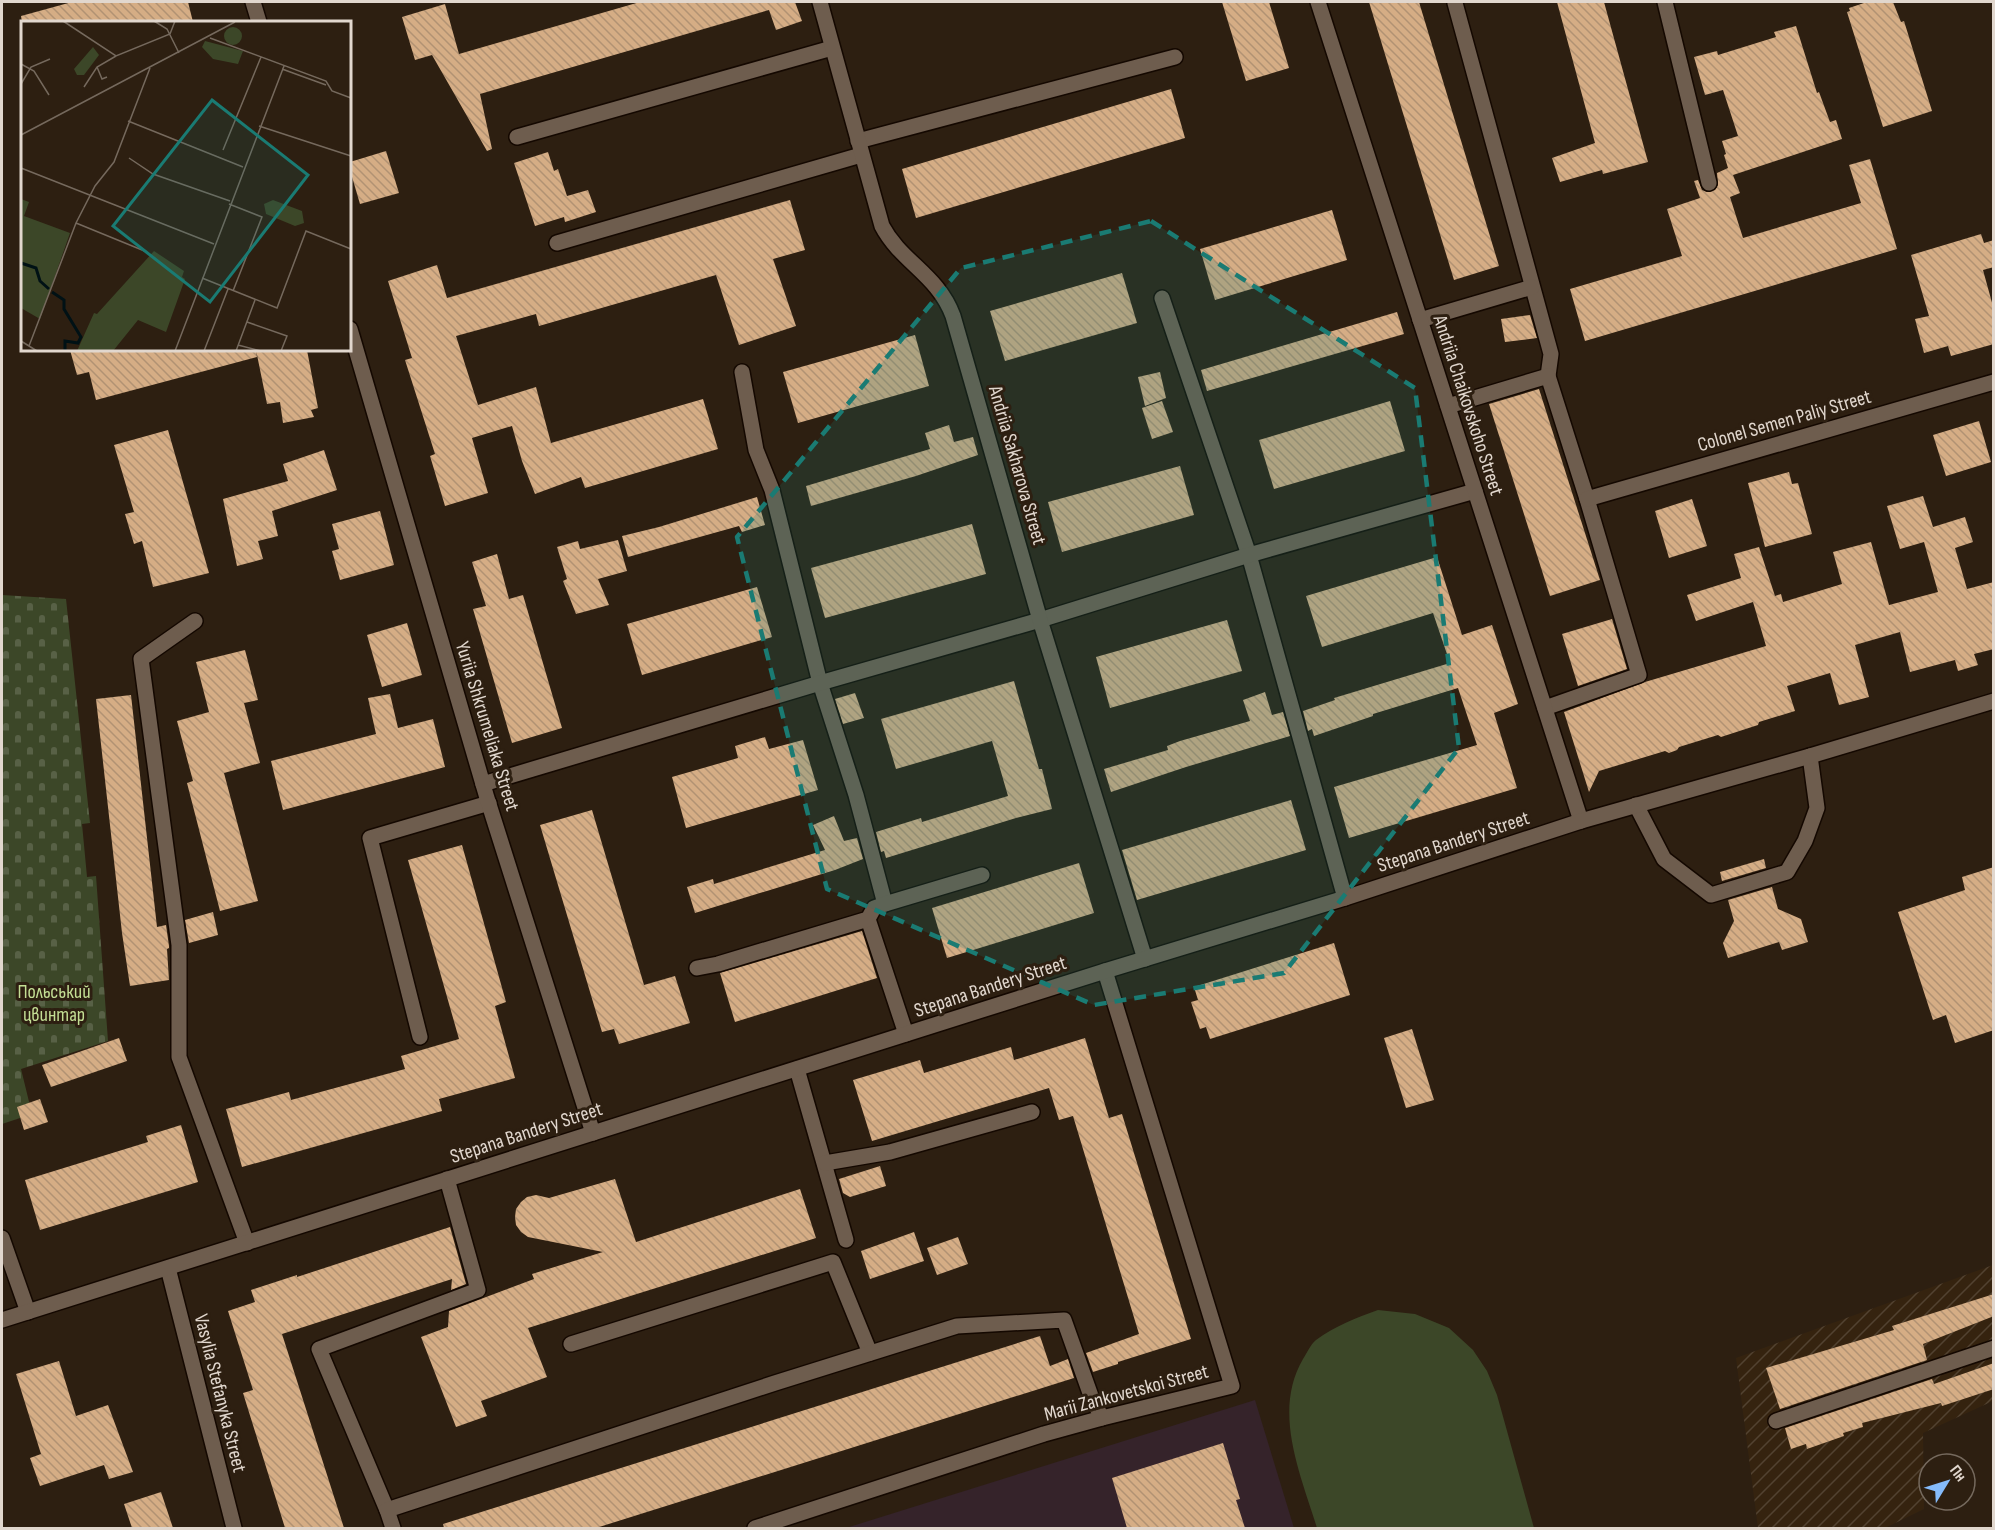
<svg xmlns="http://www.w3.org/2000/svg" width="1995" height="1530" font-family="'Sofia Sans Condensed',sans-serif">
<defs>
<pattern id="industrial-furrows" width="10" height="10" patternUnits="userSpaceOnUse" patternTransform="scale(1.5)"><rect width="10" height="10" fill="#35230f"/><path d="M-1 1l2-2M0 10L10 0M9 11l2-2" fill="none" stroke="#524231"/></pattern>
<pattern id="cemetery-stones" width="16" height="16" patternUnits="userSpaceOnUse" patternTransform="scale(1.5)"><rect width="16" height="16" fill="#3c4728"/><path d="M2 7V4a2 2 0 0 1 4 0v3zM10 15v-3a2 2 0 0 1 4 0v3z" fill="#586146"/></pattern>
<pattern id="building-back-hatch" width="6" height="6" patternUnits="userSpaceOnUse" patternTransform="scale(1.5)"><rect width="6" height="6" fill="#d5ad85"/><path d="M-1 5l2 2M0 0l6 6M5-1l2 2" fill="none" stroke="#b19273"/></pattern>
</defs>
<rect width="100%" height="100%" fill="#2d1f11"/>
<!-- industrial -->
<path fill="url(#industrial-furrows)" d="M1993,1265v136l-70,32 1,76 -39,19h-127l-22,-170z"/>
<!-- education -->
<path fill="#35232a" d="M1255,1400l39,128h-448z"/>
<!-- grass -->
<path fill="#3c4728" d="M1378,1310l37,4 34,14 24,22 14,21 10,24 37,133h-217c-16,-53 -45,-116 -14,-169 4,-6 7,-14 13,-19 19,-14 40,-22 62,-30z"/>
<!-- cemetery -->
<path fill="url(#cemetery-stones)" d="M2,595l64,4 24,224 -8,1 5,53 9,-1 12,165 -87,28 11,45 -30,10z"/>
<!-- building -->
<g fill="url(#building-back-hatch)">
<path d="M72,2h116l5,20h-171l-1,-6z"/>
<path d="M640,2h155l7,19 -26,9 -7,-20 -289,84 12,55 -5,2 -55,-96 -17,5 -13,-43 43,-13 14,50z"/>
<path d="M1222,2h47l20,66 -43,13z"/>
<path d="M1369,2h50l80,264 -45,14z"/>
<path d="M1557,2h47l44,160 -45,12 -1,-4 -42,12 -8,-24 43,-15z"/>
<path d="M1867,2h26l8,20 3,-1 28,90 -49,16 -36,-115 3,-1 -1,-3z"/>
<path d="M1796,26l21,67 2,-1 11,30 6,-2 6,19 -109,36 7,18 -10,4 13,41 118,-35 -12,-38 21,-6 27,90 -312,92 -15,-52 112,-33 -15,-47 33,-11 -6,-17 4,-1 4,10 5,2 8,-2 3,-5 -1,-12 11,-5 -4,-13 2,-1 -4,-13 16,-5 -15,-46 -18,5 -11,-38 23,-6 1,4 58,-18 -2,-5z"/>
<path d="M1171,89l14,49 -269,80 -14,-49z"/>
<path d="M386,151l13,42 -39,11 -10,-34v-8z"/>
<path d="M548,152l6,19 4,-2 9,27 21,-6 8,22 -31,10 -1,-5 -29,9 -21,-63z"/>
<path d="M790,200l15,50 -32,9 23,67 -57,19 -23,-70 -177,51 -3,-12 -80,22 22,69 58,-18 15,56 152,-44 15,50 -133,39 -4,-11 -46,17 -13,-33 -10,-35 -40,12 16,55 -43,13 -15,-50 5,-2 -30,-94 7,-2 -24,-77 49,-16 10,33z"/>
<path d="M1332,210l15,50 -132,40 -15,-51z"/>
<path d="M1981,234l3,9 10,-3v27l-11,3 11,40v34l-43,12 -3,-10 -24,7 -9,-34 14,-3 -18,-61z"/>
<path d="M1122,273l15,50 -132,38 -15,-50z"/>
<path d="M1397,312l7,22 -197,57 -6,-21z"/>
<path d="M1530,315l7,23 -32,4 -4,-23z"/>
<path d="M915,335l14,51 -131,37 -15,-51z"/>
<path d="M70,350h237l11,58 -7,2 3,7 -31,6 -3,-21 -13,2 -11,-54 1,7 -161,43 -7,-28 -12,3z"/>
<path d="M1160,372l6,26 -21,8 -7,-29z"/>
<path d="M1539,389l61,191 -50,16 -61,-192z"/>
<path d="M1162,401l11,31 -21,7 -10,-31z"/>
<path d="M1390,401l15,50 -131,38 -15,-49z"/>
<path d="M1979,421l12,41 -45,14 -13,-41z"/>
<path d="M949,425l5,17 19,-5 5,18 -62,21 -105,30 -5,-20 124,-37 -5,-16z"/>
<path d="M168,430l41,143 -56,14 -11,-46 -8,3 -9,-30 9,-2 -20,-67z"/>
<path d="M324,450l13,40 -65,21 6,25 -20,5 5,18 -26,7 -14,-67 65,-18 -5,-17z"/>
<path d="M1180,466l14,49 -132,37 -14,-50z"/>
<path d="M1789,472l3,12 6,-1 14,51 -47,13 -17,-64z"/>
<path d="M1923,496l10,31 32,-10 8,25 -18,6 12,41 27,-7v67l-20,5 4,11 -20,6 -3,-11 -45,12 -10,-40 -45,13 14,52 -30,8 -9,-32 -43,13 8,25 -36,11 -1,3 -37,12 -3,-2 -39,12 -2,3 -8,3 -4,-2 -66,20 -10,21 -25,-80 81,-30 121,-36 -13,-44 -57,19 -9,-26 54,-17 -7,-24 25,-7 16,49 6,-2 2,8 59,-18 -9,-32 38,-10 18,63 49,-13 -14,-50 -24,7 -13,-43z"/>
<path d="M757,497l8,28 -23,7 -3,-6 -111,31 -6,-21 37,-9z"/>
<path d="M1692,499l15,47 -38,12 -14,-47z"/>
<path d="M380,511l14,54 -54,15 -8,-29 7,-2 -7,-25z"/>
<path d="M972,524l14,50 -161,44 -14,-50z"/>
<path d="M618,540l9,31 -29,8 11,26 -33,9 -13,-33 4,-2 -10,-32 21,-6 2,8z"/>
<path d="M497,554l12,45 14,-4 39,133 -50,15 -39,-134 13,-3 -14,-44z"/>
<path d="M1437,557l25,78 30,-10 26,79 -24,9 23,75 -168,50 -15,-51 143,-42 -19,-57 -85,26v2l-59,20 -2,-7 -4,2 -5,-20 32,-11 -1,-2 116,-35 -17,-50 -111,34 -16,-51z"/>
<path d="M757,587l15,50 -130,38 -15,-51z"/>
<path d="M1612,619l15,50 -49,17 -16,-52z"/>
<path d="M1227,620l15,51 -132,37 -14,-51z"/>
<path d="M407,623l15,52 -40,12 -15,-52z"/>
<path d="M245,650l13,50 -14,3 16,60 -36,10 34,128 -38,10 -33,-128 6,-2 -16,-60 32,-9 -13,-50z"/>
<path d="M1014,681l25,88h3l10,40 -36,9 -130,40 -2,-7 -3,1 -5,-20 45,-14 1,4 86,-26 -16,-55 -96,28 -15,-50z"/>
<path d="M1265,692l7,23 11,-3 7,24 -104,31 -75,25 -7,-23 64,-19 -1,-4 13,-5 70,-20 -7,-21z"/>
<path d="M855,693l9,25 -21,6 -8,-25z"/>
<path d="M390,694l8,34 35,-9 12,48 -162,43 -12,-49 105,-27 -8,-36z"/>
<path d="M131,695l26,232 9,-2 3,21v2l-2,1 2,31 -39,6 -8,-53 -26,-234z"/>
<path d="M765,737l4,12 34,-9 15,50 -132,38 -14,-51 66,-19 -3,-12z"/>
<path d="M1291,800l15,50 -169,50 -15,-50z"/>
<path d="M592,810l52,175 31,-9 15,47 -71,21 -5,-15 -12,3 -62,-207z"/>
<path d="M834,816l10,25 13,-3 6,21 -28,11 -140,43 -8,-26 26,-8 1,5 111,-34 -12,-25z"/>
<path d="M462,845l44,157 -11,4 20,72 -76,21 3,12 -200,56 -16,-58 63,-17 2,8 114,-31 -4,-13 58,-17 -51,-179z"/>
<path d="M1764,859l2,9 -44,13 -2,-9z"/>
<path d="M1079,863l15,50 -147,45 -15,-50z"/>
<path d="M1994,867v163l-39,13 -9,-28 -13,5 -35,-108 67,-22 -3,-13z"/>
<path d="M1772,887l6,22 23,10 7,23 -26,8 -3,-8 -51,16 -5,-15 11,-22 -6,-21z"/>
<path d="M213,912l5,23 -29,8 -4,-23z"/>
<path d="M862,931l15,47 -142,44 -15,-49z"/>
<path d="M1334,943l16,52 -140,44 -4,-12 -6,2 -9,-27 7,-2 -4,-13z"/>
<path d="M1412,1029l22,71 -28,8 -22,-70z"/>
<path d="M119,1038l8,23 -76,26 -9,-22z"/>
<path d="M1085,1038l24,80 13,-4 69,225 -73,23v2l-25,8 -7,-19 53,-19 -66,-218 -14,4 -10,-32 -177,53 -19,-61 67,-20 4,13 87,-26 3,13z"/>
<path d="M40,1099l8,23 -24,8 -7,-23z"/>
<path d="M181,1125l17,57 -158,48 -15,-50 123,-38 -2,-6z"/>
<path d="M880,1166l6,20 -36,11 -7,-4 -4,-14z"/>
<path d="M615,1179l21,63 164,-53 16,49 -288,90 19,49 -66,24 6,15 -31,11 -35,-90 27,-10 1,-16 85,-32 -2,-5 71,-22 -75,-15 -7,-5 -5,-7 -1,-8 1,-8 5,-7 6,-5 9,-2 13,3z"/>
<path d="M450,1227l16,57 -15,6 1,-11 -170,55 62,194h-59l-42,-135 10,-3 -25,-79 27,-9 -4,-12 46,-15v2z"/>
<path d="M914,1232l10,29 -54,18 -9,-28z"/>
<path d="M958,1237l10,27 -31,11 -10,-27z"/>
<path d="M1994,1294v22l-71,28 4,16 -147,49 -14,-41 128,-38 -2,-4z"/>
<path d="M1040,1336l10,30 18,-7 6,19 -478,150h-152l-1,-4z"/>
<path d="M59,1361l17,55 32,-11 25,67 -24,7 -5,-14 -64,21 -10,-28 11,-4 -25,-80z"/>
<path d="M1994,1363v26l-52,17 -1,-3 -79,20 1,4 -20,6 1,3 -37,13 -1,-5 -15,5 -6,-21 147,-49 2,5z"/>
<path d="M1223,1443l17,56 -4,1 9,28h-118l-15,-50z"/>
<path d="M161,1492l12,36h-41l-8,-24z"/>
</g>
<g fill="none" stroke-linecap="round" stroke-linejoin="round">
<defs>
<g id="service">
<path d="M1665,2l44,181"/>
<path d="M1455,3l96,351 -3,22"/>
<path d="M517,137l315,-89"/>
<path d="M858,141l317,-84"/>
<path d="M557,243l304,-88"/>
<path d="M1162,298l87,257 96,343"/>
<path d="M1420,320l112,-33"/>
<path d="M742,372l14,78 16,40 48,193 36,112 29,109"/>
<path d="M1448,406l100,-30 39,123 52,176 -94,33"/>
<path d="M195,621l-54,38 38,286v112l68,186"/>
<path d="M483,784l337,-101 220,-63 209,-65 226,-64"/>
<path d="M1636,805l28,54 47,36 76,-23 18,-31 12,-33 -7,-52"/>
<path d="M868,919l38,115"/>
<path d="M697,968l21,-4 150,-45 6,-11 11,-4 97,-29"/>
<path d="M420,1037l-50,-199 119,-35"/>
<path d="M797,1069l49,171"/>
<path d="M825,1163l65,-11 142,-40"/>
<path d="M2,1238l26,74"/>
<path d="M571,1344l262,-82 37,91"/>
<path d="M1776,1421l218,-73"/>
<path d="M387,1510l-68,-161 159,-59 -31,-111"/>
<path d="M393,1528l-6,-18 388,-127 182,-57 107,-6 27,76 11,22"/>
</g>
<g id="minor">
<path d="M253,2l6,20"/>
<path d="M820,2l62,224c19,36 56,49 71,90l87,304 105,339"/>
<path d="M1318,2l263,819"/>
<path d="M350,329l137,469 106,335"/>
<path d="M1587,499l407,-117"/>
<path d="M168,1268l66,260"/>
<path d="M755,1528l289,-94 58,-16 130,-32 -127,-415"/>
</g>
<path id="tertiary" d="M2,1320l1103,-349 240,-73 236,-77 229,-65 184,-55"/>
</defs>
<!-- service casing -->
<use href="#service" stroke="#140800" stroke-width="18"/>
<!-- minor casing -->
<use href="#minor" stroke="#140800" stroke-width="18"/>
<!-- tertiary casing -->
<use href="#tertiary" stroke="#140800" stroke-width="18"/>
<!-- service -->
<use href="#service" stroke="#6e5d4e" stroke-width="15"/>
<!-- minor -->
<use href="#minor" stroke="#6e5d4e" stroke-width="15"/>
<!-- tertiary -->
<use href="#tertiary" stroke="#6e5d4e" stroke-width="15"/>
</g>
<!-- marked area -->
<path fill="#1a7b73" fill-opacity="0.2" stroke="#1a7b73" stroke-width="4.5" stroke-dasharray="12 8" stroke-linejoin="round" d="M1151,221l264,167 44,360 -175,225 -190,32 -267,-116 -90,-352 224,-269z"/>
<g text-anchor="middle" stroke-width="6" stroke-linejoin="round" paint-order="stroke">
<!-- street labels -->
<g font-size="20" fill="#e1d7ce" stroke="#2d1f11">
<text transform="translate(1469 405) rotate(72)" y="7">Andriia Chaikovskoho Street</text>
<text transform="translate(1784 420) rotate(-16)" y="7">Colonel Semen Paliy Street</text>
<text transform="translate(1018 465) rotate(74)" y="7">Andriia Sakharova Street</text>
<text transform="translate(488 726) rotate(73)" y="7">Yuriia Shkrumeliaka Street</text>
<text transform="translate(1453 841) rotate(-18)" y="7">Stepana Bandery Street</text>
<text transform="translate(990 986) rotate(-18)" y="7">Stepana Bandery Street</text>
<text transform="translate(526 1132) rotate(-18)" y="7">Stepana Bandery Street</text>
<text transform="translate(1126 1392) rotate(-15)" y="7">Marii Zankovetskoi Street</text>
<text transform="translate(221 1393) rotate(76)" y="7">Vasylia Stefanyka Street</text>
</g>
<!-- park labels -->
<g font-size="20" fill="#c3de94" stroke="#2d1f11">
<text x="54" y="998">Польський<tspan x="54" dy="23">цвинтар</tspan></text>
</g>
</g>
<!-- overview -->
<g transform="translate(21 21)">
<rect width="330" height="330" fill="#2d1f11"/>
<path d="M72,26l6,8 -15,20h-7l-3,-6zM252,179l29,11 2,12 -9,3 -29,-12 -2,-10z" fill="#3c4728"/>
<path d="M133,230l30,20 -2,6 3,2 -19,53 -28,-12 -25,31h-36l17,-38 3,1z" fill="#3c4728"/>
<path d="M203 15a9 9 0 1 1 18 0a9 9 0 1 1-18 0ZM184,20l38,10 -5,13 -25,-5 -11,-12zM0,178l8,3 -5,14 46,17 -30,86 -19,-11z" fill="#3c4728"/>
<path fill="none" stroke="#001115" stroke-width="3" d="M0,242l15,5 4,13 9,8M31,271l12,8v9l17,28 -3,6 -13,-2v10"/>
<path fill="none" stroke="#75695d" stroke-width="1.5" d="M42,0l53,35 54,-22 5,-13M133,0l13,8 12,24M189,17l116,43 6,10 19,7M0,43l13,7 15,24M76,46l5,12 5,-2M261,48l44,16M0,63l10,-17 19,-8M63,66l13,-20 19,-11M107,100l115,46M238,105l92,30M0,114l214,-113M202,129l38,-93M108,137l24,16 77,27M0,147l193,76M208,183l33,13 -29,74M55,202l71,29M181,257l75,30 29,-77 45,18M226,301l40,14 -6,15M0,320l16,10M217,324l23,6M8,325l47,-123 19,-37 19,-24 36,-94M154,330l109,-285M183,330l24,-62M215,330l19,-51"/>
<path fill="#1a7b73" fill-opacity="0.15" stroke="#1a7b73" stroke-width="3" d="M191,79l96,75 -98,127 -97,-76z"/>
<rect width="330" height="330" fill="none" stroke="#e1d7ce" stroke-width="3"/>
</g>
<!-- border -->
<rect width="1995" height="1530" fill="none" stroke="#e1d7ce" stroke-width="6"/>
<!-- north arrow -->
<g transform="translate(1947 1482) rotate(52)"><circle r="28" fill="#2d1f11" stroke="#75695d" stroke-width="1.5"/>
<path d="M0-4.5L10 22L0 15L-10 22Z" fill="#85bbfb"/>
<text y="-9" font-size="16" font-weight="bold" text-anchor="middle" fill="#e1d7ce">Пн</text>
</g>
</svg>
